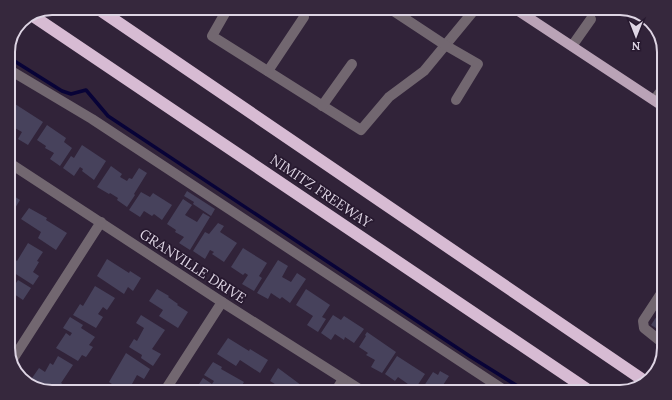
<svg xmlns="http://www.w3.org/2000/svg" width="672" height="400" font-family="Lora,serif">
<rect width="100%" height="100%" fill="#312339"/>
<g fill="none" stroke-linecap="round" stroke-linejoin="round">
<!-- stream -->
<path stroke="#080337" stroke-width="3.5" d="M8,57l54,34 9,3 15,-4 22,26 363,241 56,35"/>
</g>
<!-- building -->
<g fill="#47425c">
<path d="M15,104l28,18 -15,23 -10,-6 4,-7 -9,-5 2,-2 -7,-5v-5z"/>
<path d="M47,125l19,13 -2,4 8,6 -12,18 -10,-7 4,-6 -9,-5 1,-2 -9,-6z"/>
<path d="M82,145l24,16 -12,19 -12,-9 1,-2 -3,-2 -6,9 -11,-8 8,-12 3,2z"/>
<path d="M111,166l11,8 -2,3 7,4 2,-3 3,1 7,-11 8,5 -13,21 1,1 -8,12 -10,-7 1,-2 -8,-5 -1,1 -12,-7z"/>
<path d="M187,191l28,18 -4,7 -18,-12 1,-2 -10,-6z"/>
<path d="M141,192l9,5 3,-4 19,12 -10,15 -8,-6 -2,2 -8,-5 -4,6 -11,-7z"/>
<path d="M9,193l11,7 -8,13 -4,-3z"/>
<path d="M183,199l9,6 -7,10 12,7 6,-9 7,4 -20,33 -11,-7 5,-6 -9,-5 1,-2 -9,-6z"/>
<path d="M29,208l18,10 -1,2 21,13 -11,17 -18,-12 3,-6 -20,-13z"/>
<path d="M218,223l6,3 -4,6 17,11 -13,19 -12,-8 2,-2 -4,-2 -5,9 -12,-8 12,-19 4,2z"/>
<path d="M28,243l15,9 -6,9 2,1 -6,10 6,4 -6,9 -25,-16 6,-10 3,2z"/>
<path d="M243,248l24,15 -8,13 3,2 -8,13 -12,-7 6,-9 -3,-2 -2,2 -12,-8z"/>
<path d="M107,259l22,14 1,-2 11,7 -8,13 -5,-4 -4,7 -27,-18z"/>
<path d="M278,260l10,6 -6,11 9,5 6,-9 9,6 -16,24 -8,-6 -2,2 -9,-6 -3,6 -11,-6z"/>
<path d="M8,278l8,5 2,-3 13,8 -8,12 -9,-6 -6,12z"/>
<path d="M95,286l20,12 -8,12 -4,-3 -5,7 5,3 -7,11 -23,-13 7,-11 3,2z"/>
<path d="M157,289l12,7 -1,1 10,7 -1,1 11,7 -10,16 -19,-12 4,-6 -14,-9z"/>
<path d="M306,289l24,16 -8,12 4,2 -8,13 -11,-7 6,-9 -17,-11z"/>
<path d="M664,305v28l-13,-8z"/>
<path d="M141,315l24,15 -13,19 9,5 -8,12 -12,-8 1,-3 -13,-8 5,-8 3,2 7,-13 -8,-5z"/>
<path d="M333,315l8,5 3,-4 20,13 -10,14 -9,-6 -1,3 -9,-6 -4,6 -10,-7z"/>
<path d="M70,317l13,8 -2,3 14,9 -6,8 4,2 -7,10 -4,-2 -4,6 -22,-13 10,-15 4,3 2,-3 -9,-5z"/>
<path d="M367,332l29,20 -14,21 -11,-6 4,-7 -9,-5 2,-2 -9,-6 7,-11 -1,-1z"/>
<path d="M228,338l21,13 1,-2 18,11 -8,13 -20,-13 -4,6 -19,-12z"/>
<path d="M126,353l24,16 -6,10 -7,-4 -5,9 6,4 -3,4h-11l-15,-10z"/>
<path d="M58,356l15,9 -12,18 9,6 -2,3h-15l-21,-14 7,-10 6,4 5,-9 3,2z"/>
<path d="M397,356l28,18 -10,15 -17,-12 -3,4 -10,-7z"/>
<path d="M213,362l9,5 -1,2 23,13 -6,10h-40l-3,-2 8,-12 9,6 2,-3 -10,-6z"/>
<path d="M278,368l31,23 -1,1h-27l2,-3 -13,-8z"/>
<path d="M440,371l9,5 -10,15 2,1h-21l13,-20 5,3z"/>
</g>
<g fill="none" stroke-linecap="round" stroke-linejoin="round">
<!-- minor -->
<g stroke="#726770" stroke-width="10">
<path d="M228,8l-16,28 149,94 28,-33 35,-26 52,-63"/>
<path d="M389,8l56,37 33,19 -22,36"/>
<path d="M572,46l19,-27"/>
<path d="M8,69l84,50 415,273"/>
<path d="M268,71l36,-54"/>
<path d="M654,100l10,-13"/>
<path d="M322,106l30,-42"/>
<path d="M8,162l214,140 142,90"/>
<path d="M664,289l-21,32 1,7 20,16"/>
<path d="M11,362l90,-140"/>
<path d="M164,392l58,-90"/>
<path d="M335,392l8,-13"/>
</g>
<!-- major -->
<path stroke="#baa3b7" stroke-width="10" d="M514,8l150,99"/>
<!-- highway -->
<g stroke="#d7bbd3" stroke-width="12">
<path d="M97,8l549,374"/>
<path d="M33,16l558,376"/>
</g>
</g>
<g text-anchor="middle" stroke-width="3.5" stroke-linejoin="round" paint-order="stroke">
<!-- street labels -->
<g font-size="14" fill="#ded5e4" stroke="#27192f">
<text transform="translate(321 191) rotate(34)" y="5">NIMITZ FREEWAY</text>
<text transform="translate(193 266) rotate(33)" y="5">GRANVILLE DRIVE</text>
</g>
</g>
<!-- crop -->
<path d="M0 0H672V400H0ZM52 15H620A37 37 0 0 1 657 52V348A37 37 0 0 1 620 385H52A37 37 0 0 1 15 348V52A37 37 0 0 1 52 15Z" fill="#36283d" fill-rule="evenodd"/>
<path fill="none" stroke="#ded5e4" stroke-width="2" d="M52 15H620A37 37 0 0 1 657 52V348A37 37 0 0 1 620 385H52A37 37 0 0 1 15 348V52A37 37 0 0 1 52 15Z"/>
<!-- north arrow -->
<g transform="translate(636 36) rotate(180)" stroke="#27192f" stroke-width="3" paint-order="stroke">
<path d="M0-3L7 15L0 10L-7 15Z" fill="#ded5e4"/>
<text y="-6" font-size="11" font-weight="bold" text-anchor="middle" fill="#ded5e4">N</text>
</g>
</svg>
